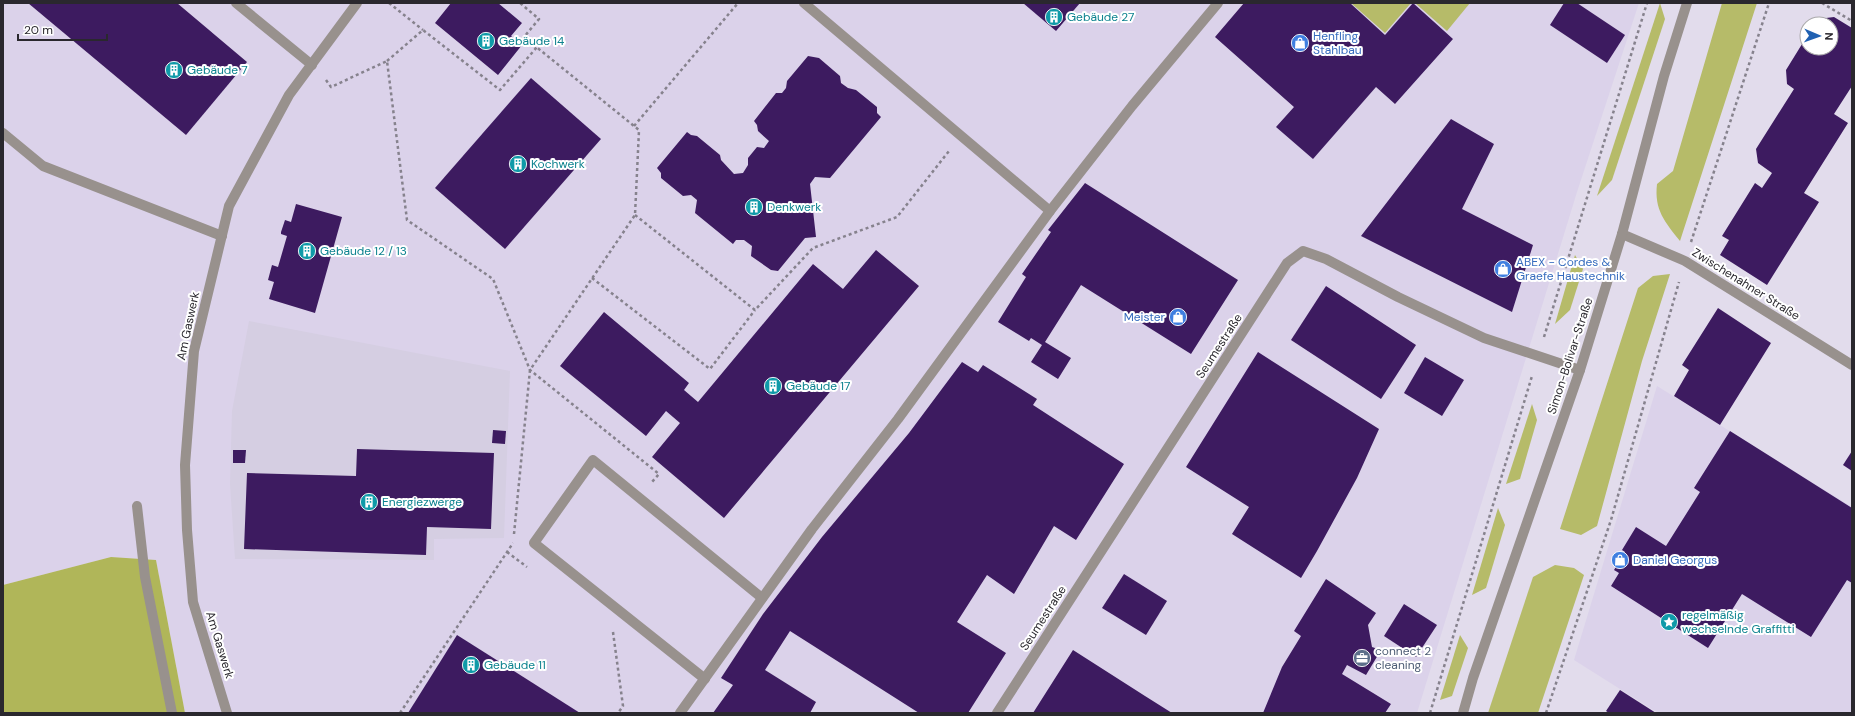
<svg xmlns="http://www.w3.org/2000/svg" width="1855" height="716" font-family="'DM Sans',sans-serif">
<rect width="100%" height="100%" fill="#e2dcec"/>
<!-- built -->
<g fill="#dbd2ea">
<path d="M3,3h1636l-62,189 -160,521h-1232l-29,-153 -45,-3 -108,28z"/>
<path d="M1657,386l195,121v206h-194l-84,-53z"/>
</g>
<!-- education -->
<path fill="#d5cee2" d="M249,321l261,50 -6,167 -70,1v21l-199,-1 -5,-75 2,-73z"/>
<!-- green -->
<g fill="#b6bb69">
<path d="M1351,3h60l-26,30z"/>
<path d="M1415,3h55l-23,28z"/>
<path d="M1660,3l5,16 -53,161 -15,16z"/>
<path d="M1722,3h35l-77,238c-15,-19 -26,-31 -23,-57l16,-13z"/>
<path d="M1575,255l8,14 -13,41 -15,14z"/>
<path d="M1670,274l-28,87 -45,165 -16,9 -21,-6 78,-241 15,-12z"/>
<path d="M1532,404l5,16 -17,59 -14,5z"/>
<path d="M1498,508l7,17 -19,63 -14,7z"/>
<path d="M1555,565l19,3 10,7 -46,138h-50l45,-136z"/>
<path d="M1460,635l8,13 -16,48 -12,4z"/>
</g>
<!-- forest -->
<path fill="#b0b659" d="M111,557l45,3 29,153h-182v-128z"/>
<!-- building -->
<g fill="#3d1b60">
<path d="M28,3h149l70,59 -61,73z"/>
<path d="M451,3h47l24,20 -11,13 11,9 -24,30 -63,-52z"/>
<path d="M1023,3h57l-24,28z"/>
<path d="M1244,3h106l35,32 28,-32 40,36 -58,65 -19,-17 -63,72 -37,-32 18,-20 -79,-70z"/>
<path d="M1564,3h13l48,32 -18,28 -57,-38z"/>
<path d="M1834,17l18,11v58l-18,28 14,9 -44,70 15,9 -52,83 -47,-30 9,-15 -7,-4 33,-53 7,5 10,-15 -14,-10 -2,-14 38,-60 -7,-5 -1,-14 21,-34v12h24v-24h-16l3,-5z"/>
<path d="M808,56l11,2 21,18 1,7 7,5 8,2 21,17v6l4,4 -51,61 -15,-1 -5,7 6,53 -11,1 -27,33 -7,-1 -20,-14 1,-10 -8,-6h-8l-3,4 -38,-31 2,-13 -6,-5 -8,1 -22,-18v-5l-4,-5 30,-36 4,3 6,1 23,19 1,5 13,14 9,-1 5,-8v-7l9,-11 7,1 5,-7 -11,-10 -1,-6 -3,-4 22,-28h6l4,-5 1,-7z"/>
<path d="M531,78l70,61 -96,110 -70,-61z"/>
<path d="M1451,119l43,25 -32,65 71,36 -21,67 -151,-76z"/>
<path d="M1085,183l153,97 -47,74 -110,-69 -36,57 26,16 -13,21 -27,-17 11,-17 -11,-7 -2,3 -31,-19 28,-45 -4,-3 29,-42 -3,-2z"/>
<path d="M296,204l46,13 -27,96 -46,-14 5,-17 -6,-2 4,-15 6,2 9,-31 -6,-2v-2l4,-12 6,2z"/>
<path d="M876,250l43,36 -195,232 -72,-61 28,-34 -14,-12 -20,25 -86,-70 44,-54 85,71 -5,7 14,12 115,-138 30,25z"/>
<path d="M1326,286l90,59 -35,54 -90,-59z"/>
<path d="M1718,308l53,35 -51,82 -46,-29 15,-26 -7,-5z"/>
<path d="M1258,352l121,77 -22,49 -40,73 -16,27 -69,-44 17,-27 -63,-40z"/>
<path d="M1425,357l39,23 -22,36 -38,-23z"/>
<path d="M962,362l16,10 5,-7 54,34 -4,6 91,59 -48,76 -22,-14 -40,68 -27,-19 -30,47 49,31 -38,60h-49l-129,-82 -25,39 51,32 -6,11h-97l20,-28 -12,-7 42,-64 59,-77 87,-104z"/>
<path d="M493,430l13,1 -1,13 -13,-1z"/>
<path d="M1730,431l122,77v75l-5,-3 -36,57 -69,-43 -34,54 -97,-62 8,-13 -5,-3 11,-18 -3,-2 14,-23 30,19 34,-54 -6,-4z"/>
<path d="M357,449l137,4 -3,76 -64,-2 -1,28 -182,-6 3,-76 109,3z"/>
<path d="M233,450h13l-1,13h-12z"/>
<path d="M1852,451v20l-9,-6z"/>
<path d="M1124,574l43,27 -21,34 -44,-27z"/>
<path d="M1326,579l50,34 -8,12 4,22 9,3 -15,25 -19,-10 -5,9 49,30 -6,9h-122l19,-46 19,-31 -7,-5z"/>
<path d="M1404,604l33,21 -21,32 -32,-21z"/>
<path d="M457,635l123,78h-172z"/>
<path d="M1073,650l72,46 27,17h-139z"/>
<path d="M1620,690l36,23h-47l-3,-2z"/>
</g>
<g fill="none" stroke-linecap="round" stroke-linejoin="round">
<!-- path -->
<g stroke="#86828d" stroke-width="2.5" stroke-dasharray="3 3" stroke-linecap="butt">
<path d="M389,3l34,27"/>
<path d="M1822,3l30,18"/>
<path d="M387,61l36,-31 77,60 37,-43"/>
<path d="M326,80l5,7 56,-26 20,159 86,59 37,91 129,104 -7,8"/>
<path d="M634,126l104,-123"/>
<path d="M635,215l120,95 58,-62 84,-31 52,-66"/>
<path d="M1691,242l78,-239"/>
<path d="M592,278l118,91 45,-59"/>
<path d="M1544,337l103,-334"/>
<path d="M514,534l16,-164 105,-155 4,-85 -115,-93 15,-18 -19,-16"/>
<path d="M507,552l20,15"/>
<path d="M613,632l10,74 -5,7"/>
<path d="M400,713l113,-170"/>
<path d="M1430,713l102,-337"/>
<path d="M1546,713l65,-193 68,-238"/>
</g>
<!-- minor -->
<g stroke="#98918d" stroke-width="10">
<path d="M236,3l76,62"/>
<path d="M804,3l246,208"/>
<path d="M3,133l40,33 179,70"/>
<path d="M1622,234l63,27 167,104"/>
<path d="M137,506l8,71 27,136"/>
<path d="M705,679l-171,-136 59,-83 169,138"/>
<path d="M227,713l-34,-111 -6,-72 -2,-65 9,-114 35,-145 60,-111 68,-92"/>
<path d="M680,713l132,-184 86,-110 152,-208 82,-105 86,-103"/>
<path d="M997,713l290,-450 16,-12 23,8 72,38 86,41 96,32"/>
<path d="M1463,713l10,-35 107,-308 42,-136 42,-158 23,-73"/>
</g>
</g>
<!-- icons -->
<defs>
<symbol id="building-disc" viewBox="-11 -11 22 22"><circle r="9.5" fill="#0f9aa8" stroke="#fff"/><path d="M-4-6H4V6H1V3H-1V6H-4ZM-2.5-4.3h1.7v1.8h-1.7ZM.8-4.3h1.7v1.8H.8ZM-2.5-1h1.7V.8h-1.7ZM.8-1h1.7V.8H.8Z" fill="#fff"/></symbol>
<symbol id="shop-disc" viewBox="-11 -11 22 22"><circle r="9.5" fill="#3f7fe0" stroke="#fff"/><path d="M-5-2.5h2.3a2.7 3.5 0 0 1 5.4 0H5L5.5 6h-11ZM-1.5-2.5h3a1.5 2.3 0 0 0-3 0Z" fill="#fff"/></symbol>
<symbol id="sight-disc" viewBox="-11 -11 22 22"><circle r="9.5" fill="#0f9aa8" stroke="#fff"/><path d="M0-6L1.8-2.2L6-1.7L2.9 1.2L3.7 5.4L0 3.3L-3.7 5.4L-2.9 1.2L-6-1.7L-1.8-2.2Z" fill="#fff"/></symbol>
<symbol id="office-disc" viewBox="-11 -11 22 22"><circle r="9.5" fill="#5c6f8a" stroke="#fff"/><path d="M-6-3h4V-5.5h4V-3h4V5H-6ZM-1-4.5V-3h2v-1.5ZM-6 0V1H6V0Z" fill="#fff"/></symbol>
</defs>
<g fill-rule="evenodd">
<use href="#building-disc" x="1044" y="7" width="20" height="20"/>
<use href="#building-disc" x="476" y="31" width="20" height="20"/>
<use href="#shop-disc" x="1290" y="33" width="20" height="20"/>
<use href="#building-disc" x="164" y="60" width="20" height="20"/>
<use href="#building-disc" x="508" y="154" width="20" height="20"/>
<use href="#building-disc" x="744" y="197" width="20" height="20"/>
<use href="#building-disc" x="297" y="241" width="20" height="20"/>
<use href="#shop-disc" x="1493" y="259" width="20" height="20"/>
<use href="#shop-disc" x="1168" y="307" width="20" height="20"/>
<use href="#building-disc" x="763" y="376" width="20" height="20"/>
<use href="#building-disc" x="359" y="492" width="20" height="20"/>
<use href="#shop-disc" x="1610" y="550" width="20" height="20"/>
<use href="#sight-disc" x="1659" y="612" width="20" height="20"/>
<use href="#office-disc" x="1352" y="648" width="20" height="20"/>
<use href="#building-disc" x="461" y="655" width="20" height="20"/>
</g>
<g text-anchor="middle" stroke-width="4" stroke-linejoin="round" paint-order="stroke">
<!-- culture labels -->
<g font-size="12" fill="#0d838f" stroke="#fff" text-anchor="start">
<text x="1067" y="21">Gebäude 27</text>
<text x="499" y="45">Gebäude 14</text>
<text x="187" y="74">Gebäude 7</text>
<text x="531" y="168">Kochwerk</text>
<text x="767" y="211">Denkwerk</text>
<text x="320" y="255">Gebäude 12 / 13</text>
<text x="786" y="390">Gebäude 17</text>
<text x="382" y="506">Energiezwerge</text>
<text x="1682" y="619">regelmäßig<tspan x="1682" dy="14">wechselnde Graffitti</tspan></text>
<text x="484" y="669">Gebäude 11</text>
</g>
<!-- shop labels -->
<g font-size="12" fill="#366cbe" stroke="#fff" text-anchor="start">
<text x="1313" y="40">Henfling<tspan x="1313" dy="14">Stahlbau</tspan></text>
<text x="1516" y="266">ABEX - Cordes &amp;<tspan x="1516" dy="14">Graefe Haustechnik</tspan></text>
<text x="1165" y="321" text-anchor="end">Meister</text>
<text x="1633" y="564">Daniel Georgus</text>
</g>
<!-- street labels -->
<g font-size="12" fill="#2a282e" stroke="#fff">
<text transform="translate(1746 284) rotate(32)" y="4">Zwischenahner Straße</text>
<text transform="translate(188 326) rotate(-78)" y="4">Am Gaswerk</text>
<text transform="translate(1219 346) rotate(-57)" y="4">Seumestraße</text>
<text transform="translate(1570 356) rotate(-72)" y="4">Simon-Bolivar-Straße</text>
<text transform="translate(1043 618) rotate(-57)" y="4">Seumestraße</text>
<text transform="translate(220 645) rotate(73)" y="4">Am Gaswerk</text>
</g>
<!-- service labels -->
<g font-size="12" fill="#4e5e75" stroke="#fff" text-anchor="start">
<text x="1375" y="655">connect 2<tspan x="1375" dy="14">cleaning</tspan></text>
</g>
</g>
<!-- border -->
<rect width="1855" height="716" fill="none" stroke="#2a282e" stroke-width="8"/>
<!-- north arrow -->
<g transform="translate(1819 36) rotate(92)"><circle r="19" fill="#ffffff" stroke="#aaa9ab"/>
<path d="M0-3L7 15L0 10L-7 15Z" fill="#2061b2"/>
<text y="-6" font-size="11" font-weight="bold" text-anchor="middle" fill="#2a282e">N</text>
</g>
<!-- scale -->
<path d="M18 34v6h89v-6" fill="none" stroke="#2a282e" stroke-width="2"/>
<text x="24" y="34" font-size="12" fill="#2a282e" stroke="#ffffff" stroke-width="3" paint-order="stroke">20 m</text>
</svg>
